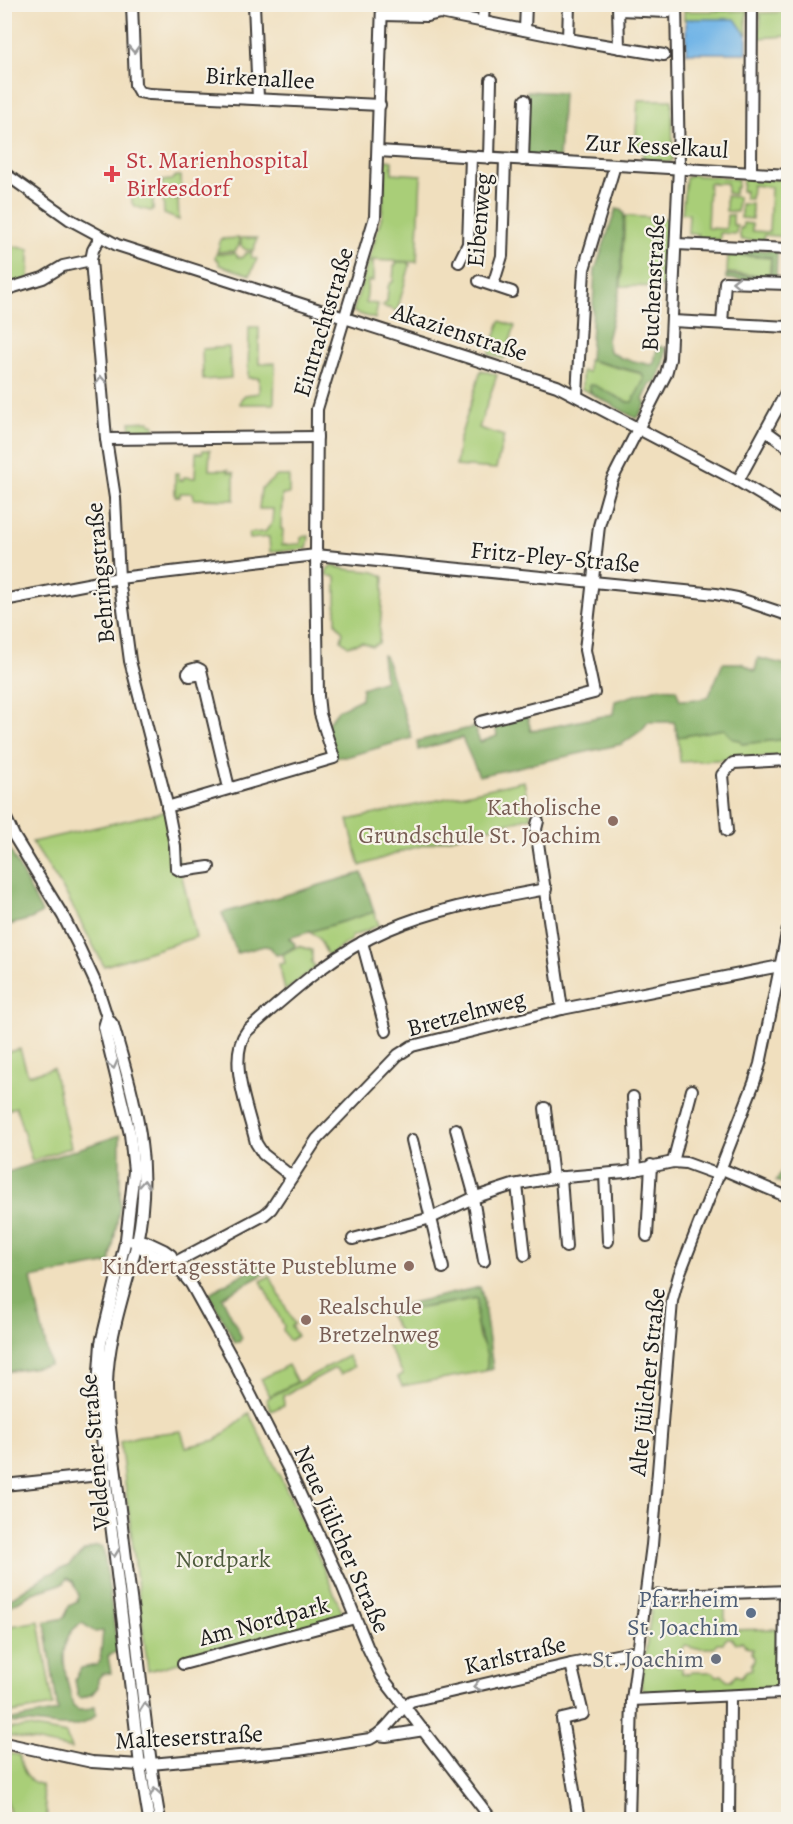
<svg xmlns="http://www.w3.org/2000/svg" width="793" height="1824" font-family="Alegreya,serif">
<rect width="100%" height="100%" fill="#f7f3e8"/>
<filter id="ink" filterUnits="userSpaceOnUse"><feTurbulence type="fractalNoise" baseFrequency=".0167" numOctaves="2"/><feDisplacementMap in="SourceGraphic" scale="12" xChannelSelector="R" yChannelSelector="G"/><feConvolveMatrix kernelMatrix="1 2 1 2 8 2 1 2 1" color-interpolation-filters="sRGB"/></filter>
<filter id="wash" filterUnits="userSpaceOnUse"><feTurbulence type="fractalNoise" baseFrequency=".008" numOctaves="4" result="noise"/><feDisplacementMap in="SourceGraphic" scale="24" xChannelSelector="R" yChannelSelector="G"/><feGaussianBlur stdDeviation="1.35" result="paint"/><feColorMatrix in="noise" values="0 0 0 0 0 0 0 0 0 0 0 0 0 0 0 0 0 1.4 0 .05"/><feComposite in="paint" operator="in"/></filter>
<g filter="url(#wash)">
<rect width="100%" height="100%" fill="#f0dfbe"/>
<!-- green -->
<g fill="#a9ce78" stroke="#62754a" stroke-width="1.5" fill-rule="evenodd">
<path d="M684,11h65l-3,6 1,19 -63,-16z"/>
<path d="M788,12v24l-31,2c1,-9 7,-16 1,-25z"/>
<path d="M638,100h34l1,59 -3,3h-27v-13l-8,-1z"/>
<path d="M386,160l6,1v12l29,2 -4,87 -48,-2 13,-45z"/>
<path d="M691,175l47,4 -1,9h-2l-1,6 -7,-1v-10h-18l-2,45 19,1 1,-14h6v10h4l-1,9 -16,-1v7l-8,-1v4l-14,-3v-6h-10l1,-20 -7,-1 4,-35z"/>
<path d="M176,176h5l1,23 -19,-6 -1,-12 9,-1z"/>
<path d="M743,177l45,3v57l-24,-2 -1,6 -21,-1 -2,-3v-9h3v-5l9,1v7l17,1 2,-45 -19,-2 -1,14h-6v-8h-3z"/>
<path d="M142,186c13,2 11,13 11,23l-2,2c-17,-4 -25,-4 -15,-23z"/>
<path d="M165,196l13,4 1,20 -15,-6 -1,-17z"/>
<path d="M726,196l12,1 -1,15 -11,-1z"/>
<path d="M741,204h11v15l-11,-1z"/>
<path d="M625,216l46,3 -3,68 -47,-1z"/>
<path d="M239,238v8l-4,5 -18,1 4,-13z"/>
<path d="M241,238h16l-3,12h-8l-5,-4z"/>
<path d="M4,245l25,4v30l-24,8z"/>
<path d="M252,252l-1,5 6,2 -7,16 -31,-10v-4l-4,-3 1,-4 19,-1 3,4 4,1 4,-5z"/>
<path d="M728,255l43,3 -2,18 -42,-3z"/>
<path d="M368,262h5v19h-5l-2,22 12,1 -3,15 -22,-7z"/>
<path d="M396,262h12l2,3 -13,46 -15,-5 5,-4 1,-15 2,-4 3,-1 1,-16 2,-1z"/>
<path d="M500,321l15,5 -11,33 -15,-5z"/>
<path d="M249,327h10v37l16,-1 -1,41h-34l1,-5 4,-4 14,-2v-15h-11z"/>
<path d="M229,347l2,31 -28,2 -1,-31z"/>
<path d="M588,360l54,14 2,6 -12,23 -43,-14 3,5 -10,-5v-18l6,1z"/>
<path d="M481,370l16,5 -18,53 25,8 -8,33 -40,-3 3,-25z"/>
<path d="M150,421v3h4l1,8 -21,1v-4h-3l-1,-7z"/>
<path d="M203,450h7l-1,20h19v2l6,1v27l-40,-1 -1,-6h-13v4l-5,-1v-23h4v7h4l1,-3 11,1 1,-25h6z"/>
<path d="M277,476h12v18l-7,1 -1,34h2l-1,16 19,-1v-7l8,-1 -2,13 -37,3 -1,-15 -19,2 -1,-6 16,-1 7,-9 1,-14h-14l2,-20z"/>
<path d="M333,565c15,9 38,1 51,12l-5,66 -7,3 -10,-4 -14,4 -7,-6 2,-8 -7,-9v-46l-10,-2 2,-7z"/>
<path d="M724,729l9,10 7,1 2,4 46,-5v17l-108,6 -2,-25z"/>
<path d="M524,781l7,36 -122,32 -49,17 -12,-46z"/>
<path d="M167,811l29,126 -92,29 -38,-72 -34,-52z"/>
<path d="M374,912l5,13 -28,12v3l-23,16 -10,-19 -9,-5z"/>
<path d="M298,946l14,4v13l4,4 -31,24 -6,-27 6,-1 -2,-9z"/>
<path d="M20,1049l8,26 25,-7 18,79 -39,14 -16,-54 -11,4v-58z"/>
<path d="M270,1276l24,48 -3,2 6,10 -8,5 -6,-11 1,-4 -23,-45z"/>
<path d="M477,1298l-1,22 3,18 8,12v16l-2,5 -83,15 -4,-9 5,-3 -18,-33 15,-8 -11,-19z"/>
<path d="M348,1356l6,11 -13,7 -6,-6 -52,28 1,9 -13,6 -5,-12z"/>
<path d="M288,1365l9,17 -27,14 -9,-17z"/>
<path d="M249,1413l65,133 31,73 -197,52 -28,-230 19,-5 42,-5 5,16 30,-7z"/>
<path d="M656,1602h7l5,5 57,-1v24l53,-1v55l-3,4 -5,1 -124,3 -4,-4 -1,-6 11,-77zM727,1638h4l5,6 6,-2 4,5 6,2 -1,4 3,4v4l-3,4 1,4 -6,2 -5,6 -5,-2 -5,6h-4l-5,-6 -5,1 -4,-4h-21l-2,2 -8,-1v-5h-4v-15h4v-5l4,-3 6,3h21l4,-5h6z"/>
<path d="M39,1621l14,85 -48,8v-87z"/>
<path d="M29,1727l37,7 5,15 -66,-14v-6z"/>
<path d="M4,1753l15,2c4,16 6,25 22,30l7,34h-37l-6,-28z"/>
</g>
<!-- forest -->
<g fill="#86b168" stroke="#516642" stroke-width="1.5">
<path d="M527,91l36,2 -4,66 -34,-3z"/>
<path d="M616,209l5,1 3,4 -4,74 -13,52 2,11 12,7 30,7 3,-2 2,-11 4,-6 6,3 -2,14 -8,20h-5l-8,17 3,4 -9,15 -45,-25 -3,-9h5l33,17h5l12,-22 -2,-7 -52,-13 5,-90z"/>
<path d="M728,248l49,3 -1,31 -50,-3v-4l45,2v-20l-43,-3z"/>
<path d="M382,655l3,1 27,82 -66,19h-12l-10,-29 14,-18 23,-11 1,-11 23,-8z"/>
<path d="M758,658l30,7v74l-46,5 -2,-4 -7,-1 -9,-10 -46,8 -4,-15h-26l-6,8 -20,14 -143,32 -17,-38 -44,12 -1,-9 57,-14 6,15 17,-6 -2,-13 32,-8 4,16 82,-17 2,-13 43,-13 18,1 4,11 21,-1 8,-3 14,-33h19l13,8z"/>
<path d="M5,840l37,73 -11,6 -26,7z"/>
<path d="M362,873l12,39 -85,26 6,6 -1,3 -11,7 -7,1 -6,-8 -6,-1 -27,7 -15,-40z"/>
<path d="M120,1135v70l-10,58 -79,15 19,87 -45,7v-199z"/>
<path d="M788,1141v41l-1,3 -11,-4 10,-18 -2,-16z"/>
<path d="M263,1264l4,6 -1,3 -44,24 20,41 -3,4h-4l-25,-46v-3l48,-28z"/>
<path d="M480,1287l3,11 10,71 -8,2c7,-14 -6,-32 -8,-48 -1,-8 0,-16 0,-25l-86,15 -2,-5z"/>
<path d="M96,1546l7,1 15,104 -10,5 3,17 -9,1 -4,5v8l-6,7 -10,4 -4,-2 -3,-16 6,-12 16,-3 3,-4 3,-30 -8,1 -13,-9c-30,16 -15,56 -9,83l5,4h8l9,-4 1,8c-18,24 -58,5 -84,9v-3l46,-9 -13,-89 19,-4 5,-12 8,-4 1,-8 -5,-13 -6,-3 -3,5 -31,10 -28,16v-7l40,-26 23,-10 16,-15z"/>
</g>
<!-- water -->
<path fill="#72b5e7" stroke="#476882" stroke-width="1.5" d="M686,19h49l12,17v17h-61z"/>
</g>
<g filter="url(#ink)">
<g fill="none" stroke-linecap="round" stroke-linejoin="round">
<defs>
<g id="minor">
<path d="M132,4l3,81 4,7 10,2 231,11"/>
<path d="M254,4l4,94"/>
<path d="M618,5l1,43"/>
<path d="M619,10l48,2"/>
<path d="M382,15l45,1 13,-3 128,26 96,16"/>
<path d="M483,21l1,-17"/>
<path d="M525,30l1,-26"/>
<path d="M568,39l1,-35"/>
<path d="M378,151l410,24"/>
<path d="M489,158l2,-78"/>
<path d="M523,160l2,-60"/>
<path d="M751,172l1,-168"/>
<path d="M4,173l65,46 48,26 440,141 181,95 50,30"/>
<path d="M100,237l-7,13 -2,10 15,179 9,59 4,80 11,83 36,139 9,46 1,22 5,3 28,-4"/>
<path d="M676,244l112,5"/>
<path d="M459,262l9,-18 3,-87"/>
<path d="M479,281l33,11"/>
<path d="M493,285l9,-29 3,-97"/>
<path d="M4,290l39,-12 20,-12 28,-6"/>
<path d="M672,321l116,6"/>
<path d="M722,323l3,-41 63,2"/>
<path d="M577,395l7,-126 31,-104"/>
<path d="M766,431l22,16"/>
<path d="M106,439l211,-2"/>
<path d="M738,481l50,-92"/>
<path d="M4,600l115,-22 197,-23 400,39 21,4 51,17"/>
<path d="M202,674l-12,2 -2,-3 2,-3 7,-2 4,2 28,118"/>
<path d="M480,722l114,-29 -9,-43 14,-124 13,-46 54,-106 4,-15 9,-192 -3,-163"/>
<path d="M167,807l167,-49 -14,-44 -2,-18 -2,-141 1,-146 58,-192 7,-213"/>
<path d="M4,814l10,22 49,80 14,27 20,43 10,31 6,8c22,76 41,137 24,217 -11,48 -29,93 -30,142 0,30 5,60 9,90 5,46 11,93 17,139 9,69 14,138 27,207"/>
<path d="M538,821l-2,8 26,180"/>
<path d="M727,831l-5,-56 11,-12 55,-3"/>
<path d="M362,942l24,89"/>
<path d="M107,1017l-3,10 26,107 4,37 -8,68 -25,104 -3,43 7,88 35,291 9,55"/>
<path d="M633,1097l3,73"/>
<path d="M545,1108l8,70"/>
<path d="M456,1129l19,68"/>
<path d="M412,1140l31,128"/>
<path d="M673,1162l19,-72"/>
<path d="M722,1169l66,28"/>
<path d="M605,1174l3,67"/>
<path d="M292,1177l-29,-23 -7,-11c-7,-31 -30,-85 -9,-112 43,-38 86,-78 140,-101 50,-22 106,-31 159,-41"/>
<path d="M561,1177l5,70"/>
<path d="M517,1185l8,70"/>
<path d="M473,1198l11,63"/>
<path d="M647,1236l4,-71"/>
<path d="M353,1239l78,-21 42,-20 40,-13 40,-7 72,-6 48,-10 13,1 33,12"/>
<path d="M132,1241h13l19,9 7,5 3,8 17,21 41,74 56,110 54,117 25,61 15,31 110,143"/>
<path d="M137,1242c8,12 23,17 37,21"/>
<path d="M174,1263l90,-48 7,-6 46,-70 81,-84 14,-9 150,-37 218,-43"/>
<path d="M4,1485l105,-11"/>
<path d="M645,1596l143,-5"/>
<path d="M183,1664l172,-46"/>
<path d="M571,1664l12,50 -21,5 17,101"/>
<path d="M632,1700l148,-7 4,-6 1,-96"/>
<path d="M378,1735l8,1 38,-6"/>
<path d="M4,1743l88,19 48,3 152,-14 78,-12c19,-9 25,-26 41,-38l160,-37 66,-13"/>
<path d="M629,1820l3,-120 20,-155 20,-244 7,-26 75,-192 6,-19 28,-135"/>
<path d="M729,1820l1,-124"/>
</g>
</defs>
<!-- minor casing -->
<use href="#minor" stroke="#3c3934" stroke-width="14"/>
<!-- minor -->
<use href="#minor" stroke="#fff" stroke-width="10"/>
</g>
<!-- one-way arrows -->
<defs><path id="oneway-chevron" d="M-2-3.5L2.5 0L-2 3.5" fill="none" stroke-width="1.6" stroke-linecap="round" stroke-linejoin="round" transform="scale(1.5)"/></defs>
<g stroke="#999">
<use href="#oneway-chevron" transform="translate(134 49) rotate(88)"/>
<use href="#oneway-chevron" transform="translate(736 282) rotate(-179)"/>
<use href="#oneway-chevron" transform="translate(101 380) rotate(-95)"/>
<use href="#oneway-chevron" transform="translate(113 1065) rotate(76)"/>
<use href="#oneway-chevron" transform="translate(144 1184) rotate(-87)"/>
<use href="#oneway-chevron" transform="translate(114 1553) rotate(83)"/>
<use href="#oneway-chevron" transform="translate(477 1686) rotate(167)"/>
<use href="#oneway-chevron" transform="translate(145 1707) rotate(-96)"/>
<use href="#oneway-chevron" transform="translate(155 1792) rotate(-100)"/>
</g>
</g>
<!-- markers -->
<path fill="#e0444e" stroke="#f7f3e8" stroke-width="2" d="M109 165h6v6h6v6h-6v6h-6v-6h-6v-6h6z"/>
<g fill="#8d6e63" stroke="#f7f3e8" stroke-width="2">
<circle cx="613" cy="821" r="6"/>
<circle cx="409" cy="1266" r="6"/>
<circle cx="306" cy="1320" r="6"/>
</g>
<circle fill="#5c6f8a" stroke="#f7f3e8" stroke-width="2" cx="751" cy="1613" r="6"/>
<circle fill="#6b7280" stroke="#f7f3e8" stroke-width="2" cx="716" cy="1659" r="6"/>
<g text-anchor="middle" stroke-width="4.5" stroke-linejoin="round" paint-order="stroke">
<!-- street labels -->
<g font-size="24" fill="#1c1c1c" stroke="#f7f3e8">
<text transform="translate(260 78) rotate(3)" y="8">Birkenallee</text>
<text transform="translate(657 146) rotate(3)" y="8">Zur Kesselkaul</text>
<text transform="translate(479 220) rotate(-85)" y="8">Eibenweg</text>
<text transform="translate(653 283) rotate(-87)" y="8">Buchenstraße</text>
<text transform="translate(323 322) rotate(-73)" y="8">Eintrachtstraße</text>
<text transform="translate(460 332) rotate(18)" y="8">Akazienstraße</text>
<text transform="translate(555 557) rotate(5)" y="8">Fritz-Pley-Straße</text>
<text transform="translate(100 573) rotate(-95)" y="8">Behringstraße</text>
<text transform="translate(466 1013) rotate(-15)" y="8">Bretzelnweg</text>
<text transform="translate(647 1382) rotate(-84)" y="8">Alte Jülicher Straße</text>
<text transform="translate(95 1452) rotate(-95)" y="8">Veldener Straße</text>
<text transform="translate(342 1539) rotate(66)" y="8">Neue Jülicher Straße</text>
<text transform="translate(264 1621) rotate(-15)" y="8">Am Nordpark</text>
<text transform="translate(515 1655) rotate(-13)" y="8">Karlstraße</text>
<text transform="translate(189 1737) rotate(-3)" y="8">Malteserstraße</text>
</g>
<!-- health labels -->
<g font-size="24" fill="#be3a42" stroke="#f7f3e8" text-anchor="start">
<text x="126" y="168">St. Marienhospital<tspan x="126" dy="28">Birkesdorf</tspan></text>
</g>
<!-- education labels -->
<g font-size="24" fill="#785e54" stroke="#f7f3e8" text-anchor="end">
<text x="601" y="815">Katholische<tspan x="601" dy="28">Grundschule St. Joachim</tspan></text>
<text x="397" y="1274">Kindertagesstätte Pusteblume</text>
<text x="318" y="1314" text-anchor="start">Realschule<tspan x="318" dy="28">Bretzelnweg</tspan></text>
</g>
<!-- park labels -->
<g font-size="24" fill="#4d5a3c" stroke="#f7f3e8">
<text x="223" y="1567">Nordpark</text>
</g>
<!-- service labels -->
<g font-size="24" fill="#4e5e75" stroke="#f7f3e8" text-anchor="end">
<text x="739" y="1607">Pfarrheim<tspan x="739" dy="28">St. Joachim</tspan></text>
</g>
<!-- worship labels -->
<g font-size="24" fill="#5b616d" stroke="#f7f3e8" text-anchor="end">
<text x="704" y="1667">St. Joachim</text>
</g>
</g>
<!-- margin -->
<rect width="793" height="1824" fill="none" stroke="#f7f3e8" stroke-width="24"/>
</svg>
